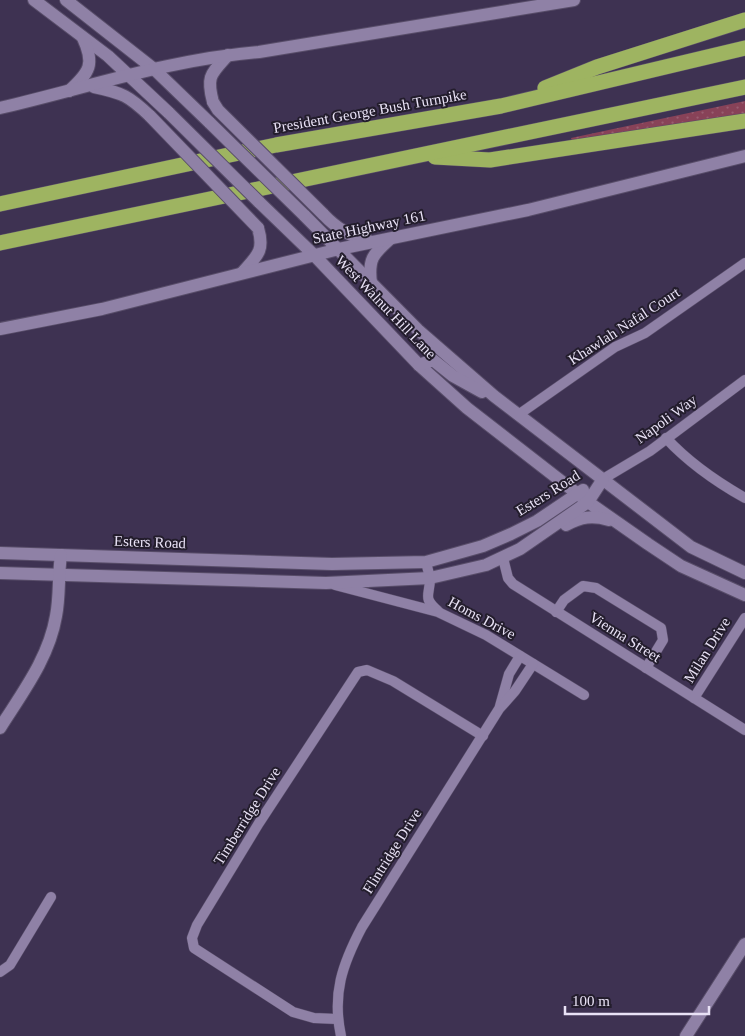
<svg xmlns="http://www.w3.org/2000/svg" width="745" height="1036" font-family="'Times New Roman',serif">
<defs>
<pattern id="grass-dots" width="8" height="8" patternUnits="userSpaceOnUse" patternTransform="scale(1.25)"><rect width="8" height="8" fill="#884258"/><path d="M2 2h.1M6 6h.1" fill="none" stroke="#995d71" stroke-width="1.8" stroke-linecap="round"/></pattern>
</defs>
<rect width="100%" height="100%" fill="#3e3252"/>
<!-- grass -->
<path fill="url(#grass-dots)" d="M745,101v13l-173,27 -1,-3z"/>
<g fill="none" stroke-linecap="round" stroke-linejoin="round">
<defs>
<g id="street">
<path d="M518,415l97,-68 30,-14 100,-70"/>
<path d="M666,438c23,25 49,43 79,60"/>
<path d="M603,479l47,-28 95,-71"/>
<path d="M503,558l5,20 5,6 232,146"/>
<path d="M426,562c1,5 3,11 4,16 0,18 -8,19 8,33"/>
<path d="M335,585l103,27 48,23 98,60"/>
<path d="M556,612l8,-12 19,-14 13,2 65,40 2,12 -17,28"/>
<path d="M694,698l51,-80"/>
<path d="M500,706l9,-32 11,-18"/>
<path d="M0,972l10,-7 41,-68"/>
<path d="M337,1019l-23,-1 -21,-6 -99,-64 -2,-10 5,-13 62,-102 99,-151 9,-2 26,11 90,55"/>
<path d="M341,1036c-9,-42 1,-71 21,-109l137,-218 16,-18 18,-27"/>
</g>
<g id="secondary">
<path d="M34,0l74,56 61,57"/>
<path d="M66,0l88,69 56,54"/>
<path d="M94,87c29,6 35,9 56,29"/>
<path d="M69,91c21,-19 26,-27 14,-53"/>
<path d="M213,102c-7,-26 -2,-28 15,-47"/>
<path d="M0,108c86,-20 171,-49 259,-56l315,-52"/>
<path d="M259,202l55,53 105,110 48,43 121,94 60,42 33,22 64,29"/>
<path d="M323,214c14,15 27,22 46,27"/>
<path d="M304,215l114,115 76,66 197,151 54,26"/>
<path d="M242,273c15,-17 23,-22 16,-45"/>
<path d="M371,283c-3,-24 2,-29 19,-44"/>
<path d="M0,329l102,-20 237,-60 189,-39 217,-54"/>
<path d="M419,365l14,-5 20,16 29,16"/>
<path d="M566,525c15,-8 26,-10 43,-5"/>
<path d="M0,553l332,11 94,-2 57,-16 28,-12 26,-13 46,-31"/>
<path d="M0,573l326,10 104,-5 56,-13 34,-16 68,-47 15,-23"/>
<path d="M0,728c22,-35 49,-70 56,-112 4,-20 2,-41 5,-61"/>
<path d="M686,1036l59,-92"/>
</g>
<g id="highway">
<path d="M545,88l52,-21 148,-47"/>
<path d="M435,157l55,3 255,-39"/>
<path d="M0,204l276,-59 225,-39 244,-58"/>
<path d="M0,243l745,-156"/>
</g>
</defs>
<!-- street casing -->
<use href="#street" stroke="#584d69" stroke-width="11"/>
<!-- secondary casing -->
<use href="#secondary" stroke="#584d69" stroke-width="14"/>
<!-- highway casing -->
<use href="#highway" stroke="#584d69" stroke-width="16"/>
<!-- street -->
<use href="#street" stroke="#8f81a6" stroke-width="10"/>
<!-- secondary -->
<use href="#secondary" stroke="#8f81a6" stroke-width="12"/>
<!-- highway -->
<use href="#highway" stroke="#9eb461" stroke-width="15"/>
<defs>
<g id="secondary-bridge">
<path d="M213,102l5,8 105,104"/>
<path d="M169,113l90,89"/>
<path d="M150,116l108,112"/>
<path d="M210,123l94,92"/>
</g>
</defs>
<!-- secondary-bridge casing -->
<use href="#secondary-bridge" stroke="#584d69" stroke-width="14" stroke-linecap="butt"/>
<!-- secondary-bridge -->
<use href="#secondary-bridge" stroke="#8f81a6" stroke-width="12"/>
</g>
<g text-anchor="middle" stroke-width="4" stroke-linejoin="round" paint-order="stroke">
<!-- street labels -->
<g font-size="15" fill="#e9e2f6" stroke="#231d2c">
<text transform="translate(370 111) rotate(-10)" y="5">President George Bush Turnpike</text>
<text transform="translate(369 227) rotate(-12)" y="5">State Highway 161</text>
<text transform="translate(386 307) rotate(46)" y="5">West Walnut Hill Lane</text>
<text transform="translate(624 326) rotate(-33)" y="5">Khawlah Nafal Court</text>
<text transform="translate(666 419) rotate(-36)" y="5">Napoli Way</text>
<text transform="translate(548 493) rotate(-32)" y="5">Esters Road</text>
<text transform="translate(150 542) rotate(2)" y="5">Esters Road</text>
<text transform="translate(482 618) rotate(28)" y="5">Homs Drive</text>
<text transform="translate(625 637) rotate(32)" y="5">Vienna Street</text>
<text transform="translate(707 650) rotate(-58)" y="5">Milan Drive</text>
<text transform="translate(247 816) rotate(-58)" y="5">Timberridge Drive</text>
<text transform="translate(392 851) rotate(-58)" y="5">Flintridge Drive</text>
</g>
</g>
<!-- scale -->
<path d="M565 1006v8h144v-8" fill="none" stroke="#e9e2f6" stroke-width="2.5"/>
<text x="572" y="1006" font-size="15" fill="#e9e2f6" stroke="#231d2c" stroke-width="4" paint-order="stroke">100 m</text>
</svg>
